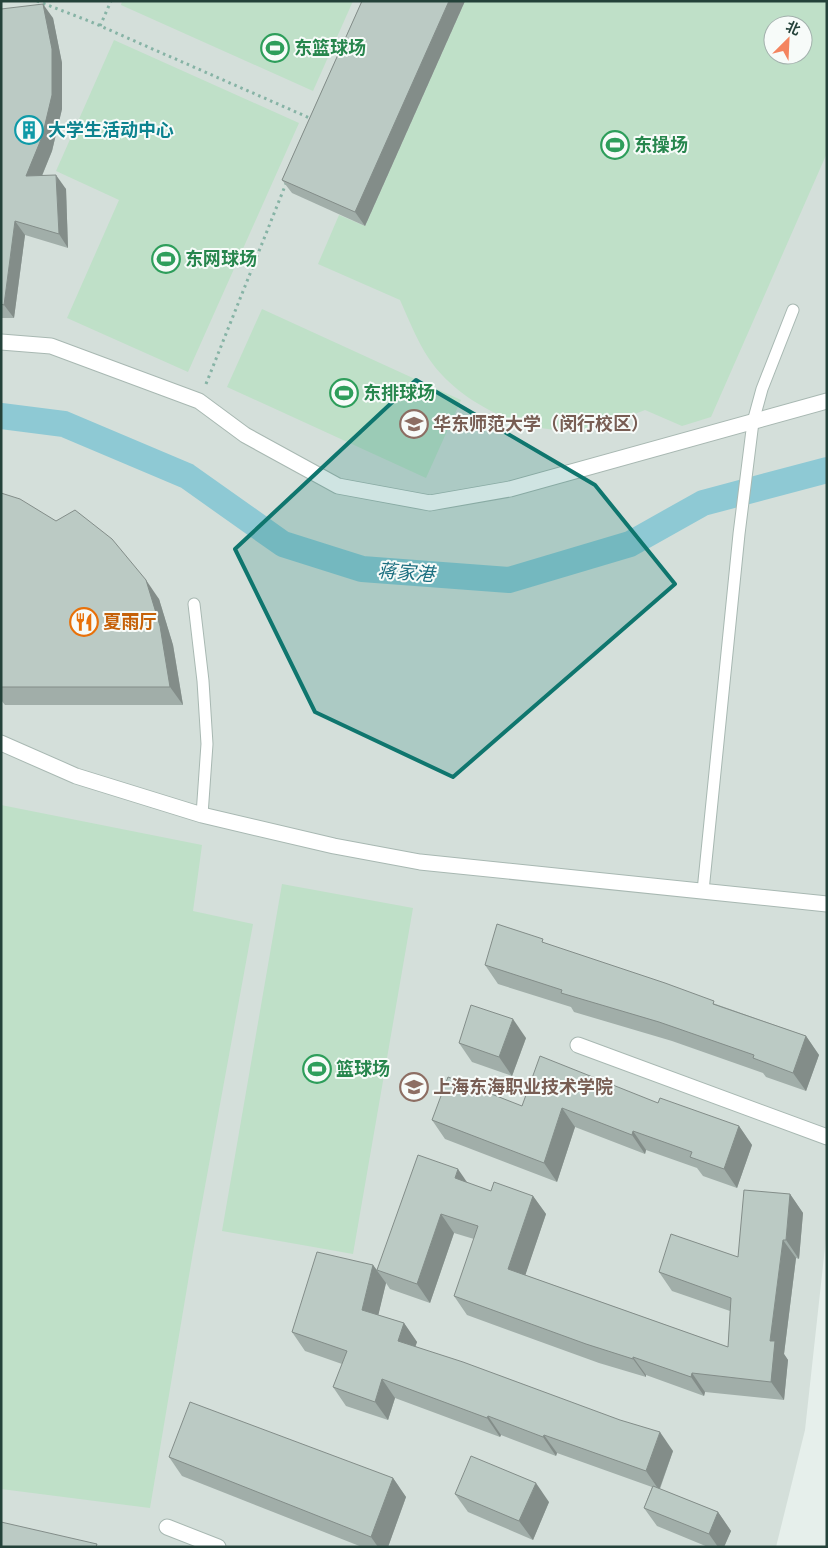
<svg xmlns="http://www.w3.org/2000/svg" width="828" height="1548" font-family="'Fira Sans','Noto Sans SC',sans-serif">
<rect width="100%" height="100%" fill="#e6efeb"/>
<!-- built -->
<path fill="#d4dfda" fill-rule="evenodd" d="M1,1h826v1228l-22,201 -29,117h-775zM773,25h30v30h-30z"/>
<!-- green -->
<g fill="#bfe0c8" fill-rule="evenodd">
<path d="M122,1h231l-40,90 -192,-86z"/>
<path d="M465,1h362v152l-116,264 -29,9 -37,-16c-20,8 -40,16 -62,19 -51,8 -116,-22 -148,-62 -16,-20 -25,-45 -35,-67l-82,-36 21,-49 26,11zM773,25h30v30h-30z"/>
<path d="M114,40l185,83 -111,249 -121,-54 52,-118 -63,-29z"/>
<path d="M262,309l199,91 -35,78 -199,-91z"/>
<path d="M1,805l201,40 -9,66 60,13 -60,328 -43,256 -149,-19z"/>
<path d="M282,884l131,24 -60,346 -131,-23z"/>
</g>
<g fill="none" stroke-linecap="round" stroke-linejoin="round">
<!-- canal -->
<path stroke="#8ec9d4" stroke-width="26" d="M1,416l63,8 123,52 96,68 79,25 147,11 121,-36 73,-41 124,-33"/>
<defs>
<g id="service">
<path d="M194,604l9,77 4,63 -5,71"/>
<path d="M703,891l36,-357 14,-112 9,-33 31,-79"/>
</g>
<g id="minor">
<path d="M1,342l50,4 148,55 46,34 93,51 92,17 80,-14 317,-88"/>
<path d="M1,743l75,33 126,39 132,31 86,16 407,42"/>
<path d="M578,1045l249,92"/>
<path d="M167,1527l51,20"/>
</g>
</defs>
<!-- service casing -->
<use href="#service" stroke="#a8b8b2" stroke-width="13"/>
<!-- minor casing -->
<use href="#minor" stroke="#a8b8b2" stroke-width="17"/>
<!-- path -->
<g stroke="#86b3a5" stroke-width="3" stroke-dasharray="2.5 4" stroke-linecap="butt">
<path d="M37,1l52,20 223,98"/>
<path d="M100,26l11,-25"/>
<path d="M206,384l81,-203"/>
</g>
<!-- service -->
<use href="#service" stroke="#fff" stroke-width="11"/>
<!-- minor -->
<use href="#minor" stroke="#fff" stroke-width="15"/>
</g>
<!-- wall -->
<g fill="#a1aea9">
<path d="M362,1h103l-100,225 -73,-33 -10,-13z"/>
<path d="M1,9l52,9 9,45v46l-10,42 -10,25 24,13 2,59 -43,-13 -11,83h-13z"/>
<path d="M1,493l158,106 14,46 10,60h-178l-4,-5z"/>
<path d="M546,944l260,92 13,19 -13,36 -40,-14 -3,-4 -91,-32 -98,-29 -3,-5 -73,-23 -13,-19z"/>
<path d="M526,1038l-14,38 -40,-14 -13,-19z"/>
<path d="M658,1103l81,23 13,19 -15,43 -34,-12 -6,-8 -51,-18 -1,4 -70,-27 -18,55 -112,-43 -13,-19 90,-14z"/>
<path d="M467,1183l24,8 42,5 13,18 -21,61 203,72 2,-36 -58,-20 -13,-19 79,-15 52,-63 13,19 -4,46 -3,-1 -12,96 4,6 -4,40 -79,-8 -1,4 -58,-21v2l-47,-14 -132,-48 -13,-19 20,-57 -20,-6 -24,70 -40,-14 -4,-6 -8,32 26,8 13,19 -2,4 258,105 -13,38 58,23 13,19 -7,16h-16l-51,-21 -13,-18 8,-21 -95,-34 -1,3 -55,-21 -1,2 -105,-39 -7,22 -42,-14 -13,-19 9,-23 -37,-13 -13,-19 81,-67 4,5z"/>
<path d="M169,1457l224,21 13,19 -18,50h-26l-180,-71z"/>
<path d="M455,1494l94,8 -16,38 -65,-28z"/>
</g>
<!-- shaded-wall -->
<g fill="#838d89">
<path d="M449,1h16l-100,225 -10,-14z"/>
<path d="M43,4l10,14 9,45v46l-10,42 -16,39 -10,-14z"/>
<path d="M56,175l10,14 2,59 -9,-14z"/>
<path d="M15,221l10,14 -11,83 -10,-13z"/>
<path d="M146,580l13,19 14,46 10,60 -13,-18z"/>
<path d="M513,1019l13,19 -14,38 -13,-19z"/>
<path d="M806,1036l13,19 -13,36 -13,-18z"/>
<path d="M562,1108l13,19 -18,55 -13,-19z"/>
<path d="M739,1126l13,19 -15,43 -13,-19z"/>
<path d="M633,1131l13,19 -1,4 -13,-19z"/>
<path d="M458,1169l13,19 -16,-10z"/>
<path d="M790,1194l13,19 -4,46 -13,-19z"/>
<path d="M533,1196l13,18 -25,74 -13,-19z"/>
<path d="M441,1214l13,19 -24,70 -13,-19z"/>
<path d="M783,1240l13,18 -12,96 4,6 -4,40 -13,-18 -1,-41z"/>
<path d="M373,1265l13,18 -11,46 -13,-19z"/>
<path d="M404,1323l13,19 -6,18 -13,-19z"/>
<path d="M633,1357l13,18v2l-13,-18z"/>
<path d="M692,1373l13,19 -1,4 -13,-19z"/>
<path d="M382,1379l13,19 -7,22 -13,-18z"/>
<path d="M488,1416l13,19 -1,2 -13,-19z"/>
<path d="M660,1432l13,19 -14,39 -13,-19z"/>
<path d="M544,1435l13,18 -1,3 -13,-19z"/>
<path d="M393,1478l13,19 -18,50h-10l-7,-10z"/>
<path d="M536,1483l13,19 -16,38 -14,-19z"/>
<path d="M718,1512l13,19 -7,16h-6l-9,-13z"/>
</g>
<!-- building -->
<g fill="#bbcac4" stroke="#838d89">
<path d="M362,1h87l-94,211 -73,-32z"/>
<path d="M43,4l9,45v46l-10,42 -16,39 30,-1 3,59 -44,-13 -11,84 -3,-1v-295z"/>
<path d="M1,493l19,6 36,22 19,-11 37,29 34,41 14,46 10,61h-169z"/>
<path d="M497,924l46,15 -1,3 123,41 49,18 -1,3 93,32 -13,37 -40,-15 1,-3 -95,-33 -98,-29 1,-3 -77,-25z"/>
<path d="M471,1005l42,14 -14,38 -40,-14z"/>
<path d="M540,1056l118,47 2,-5 79,28 -15,43 -34,-12 2,-5 -59,-21 -1,4 -70,-27 -18,55 -112,-43 16,-43 74,29z"/>
<path d="M418,1155l40,14 -3,9 36,13 3,-9 39,14 -25,73 220,78 3,-49 -72,-26 12,-38 67,23 6,-67 46,4 -4,46h-3l-13,101h5l-4,41 -79,-9 -1,4 -58,-20v2l-47,-15 -132,-48 24,-70 -37,-12 -24,70 -40,-14z"/>
<path d="M317,1252l56,13 -11,45 42,13 -6,18 65,21 157,58 40,12 -14,39 -102,-36 -1,2 -55,-21 -1,2 -105,-39 -7,23 -42,-15 14,-36 -55,-19z"/>
<path d="M190,1402l203,76 -22,59 -202,-80z"/>
<path d="M471,1456l65,27 -17,38 -64,-27z"/>
<path d="M653,1486l65,26 -9,22 -65,-26z"/>
<path d="M1,1522l96,22 -1,3h-95z"/>
</g>
<!-- marked area -->
<path fill="#0f766e" fill-opacity="0.2" stroke="#0f766e" stroke-width="4" stroke-linejoin="round" d="M416,380l179,105 80,99 -222,193 -138,-65 -80,-163z"/>
<!-- icons -->
<defs>
<symbol id="stadium-ring" viewBox="-11 -11 22 22"><circle r="9.5" fill="#f7fbf9" stroke="#2e9e5b" stroke-width="1.5"/><path d="M0-5a6.5 5 0 1 0 0 10a6.5 5 0 1 0 0-10ZM-3.5-1.8h7v3.6h-7Z" fill="#2e9e5b"/></symbol>
<symbol id="building-ring" viewBox="-11 -11 22 22"><circle r="9.5" fill="#f7fbf9" stroke="#0f9aa8" stroke-width="1.5"/><path d="M-4-6H4V6H1V3H-1V6H-4ZM-2.5-4.3h1.7v1.8h-1.7ZM.8-4.3h1.7v1.8H.8ZM-2.5-1h1.7V.8h-1.7ZM.8-1h1.7V.8H.8Z" fill="#0f9aa8"/></symbol>
<symbol id="university-ring" viewBox="-11 -11 22 22"><circle r="9.5" fill="#f7fbf9" stroke="#8d6e63" stroke-width="1.5"/><path d="M0-5L7-2L0 1L-7-2ZM-4 1L0 2.5L4 1V4Q0 6-4 4Z" fill="#8d6e63"/></symbol>
<symbol id="restaurant-ring" viewBox="-11 -11 22 22"><circle r="9.5" fill="#f7fbf9" stroke="#e8710a" stroke-width="1.5"/><path d="M-5-6h1v4h1v-4h1v4h1v-4h1v5L-1.5 .5V6h-2V.5L-5-1ZM5-6V6H3V1.5H1.5Q1.5-4 5-6Z" fill="#e8710a"/></symbol>
</defs>
<g fill-rule="evenodd">
<use href="#stadium-ring" x="259" y="32" width="32" height="32"/>
<use href="#building-ring" x="13" y="114" width="32" height="32"/>
<use href="#stadium-ring" x="599" y="129" width="32" height="32"/>
<use href="#stadium-ring" x="150" y="243" width="32" height="32"/>
<use href="#stadium-ring" x="328" y="377" width="32" height="32"/>
<use href="#university-ring" x="398" y="408" width="32" height="32"/>
<use href="#restaurant-ring" x="68" y="606" width="32" height="32"/>
<use href="#stadium-ring" x="301" y="1053" width="32" height="32"/>
<use href="#university-ring" x="398" y="1071" width="32" height="32"/>
</g>
<g text-anchor="middle" stroke-width="4" stroke-linejoin="round" paint-order="stroke">
<!-- leisure labels -->
<g font-size="18" font-weight="bold" fill="#27864d" stroke="#f7fbf9" text-anchor="start">
<text x="294" y="54">东篮球场</text>
<text x="634" y="151">东操场</text>
<text x="185" y="265">东网球场</text>
<text x="363" y="399">东排球场</text>
<text x="336" y="1075">篮球场</text>
</g>
<!-- culture labels -->
<g font-size="18" font-weight="bold" fill="#0d838f" stroke="#f7fbf9" text-anchor="start">
<text x="48" y="136">大学生活动中心</text>
</g>
<!-- education labels -->
<g font-size="18" font-weight="bold" fill="#785e54" stroke="#f7fbf9" text-anchor="start">
<text x="433" y="430">华东师范大学（闵行校区）</text>
<text x="433" y="1093">上海东海职业技术学院</text>
</g>
<!-- food labels -->
<g font-size="18" font-weight="bold" fill="#c56008" stroke="#f7fbf9" text-anchor="start">
<text x="103" y="628">夏雨厅</text>
</g>
<!-- water labels -->
<g font-size="19" font-style="italic" fill="#1c6f80" stroke="#f7fbf9">
<text transform="translate(406 572) rotate(4)" y="7">蒋家港</text>
</g>
</g>
<!-- border -->
<rect width="828" height="1548" fill="none" stroke="#24423a" stroke-width="5"/>
<!-- north arrow -->
<g transform="translate(788 40) rotate(24)"><circle r="24" fill="#f7fbf9" stroke="#a3b1ad"/>
<path d="M0-4L9 19L0 12L-9 19Z" fill="#f4845f"/>
<text y="-8" font-size="14" font-weight="bold" text-anchor="middle" fill="#24423a">北</text>
</g>
</svg>
